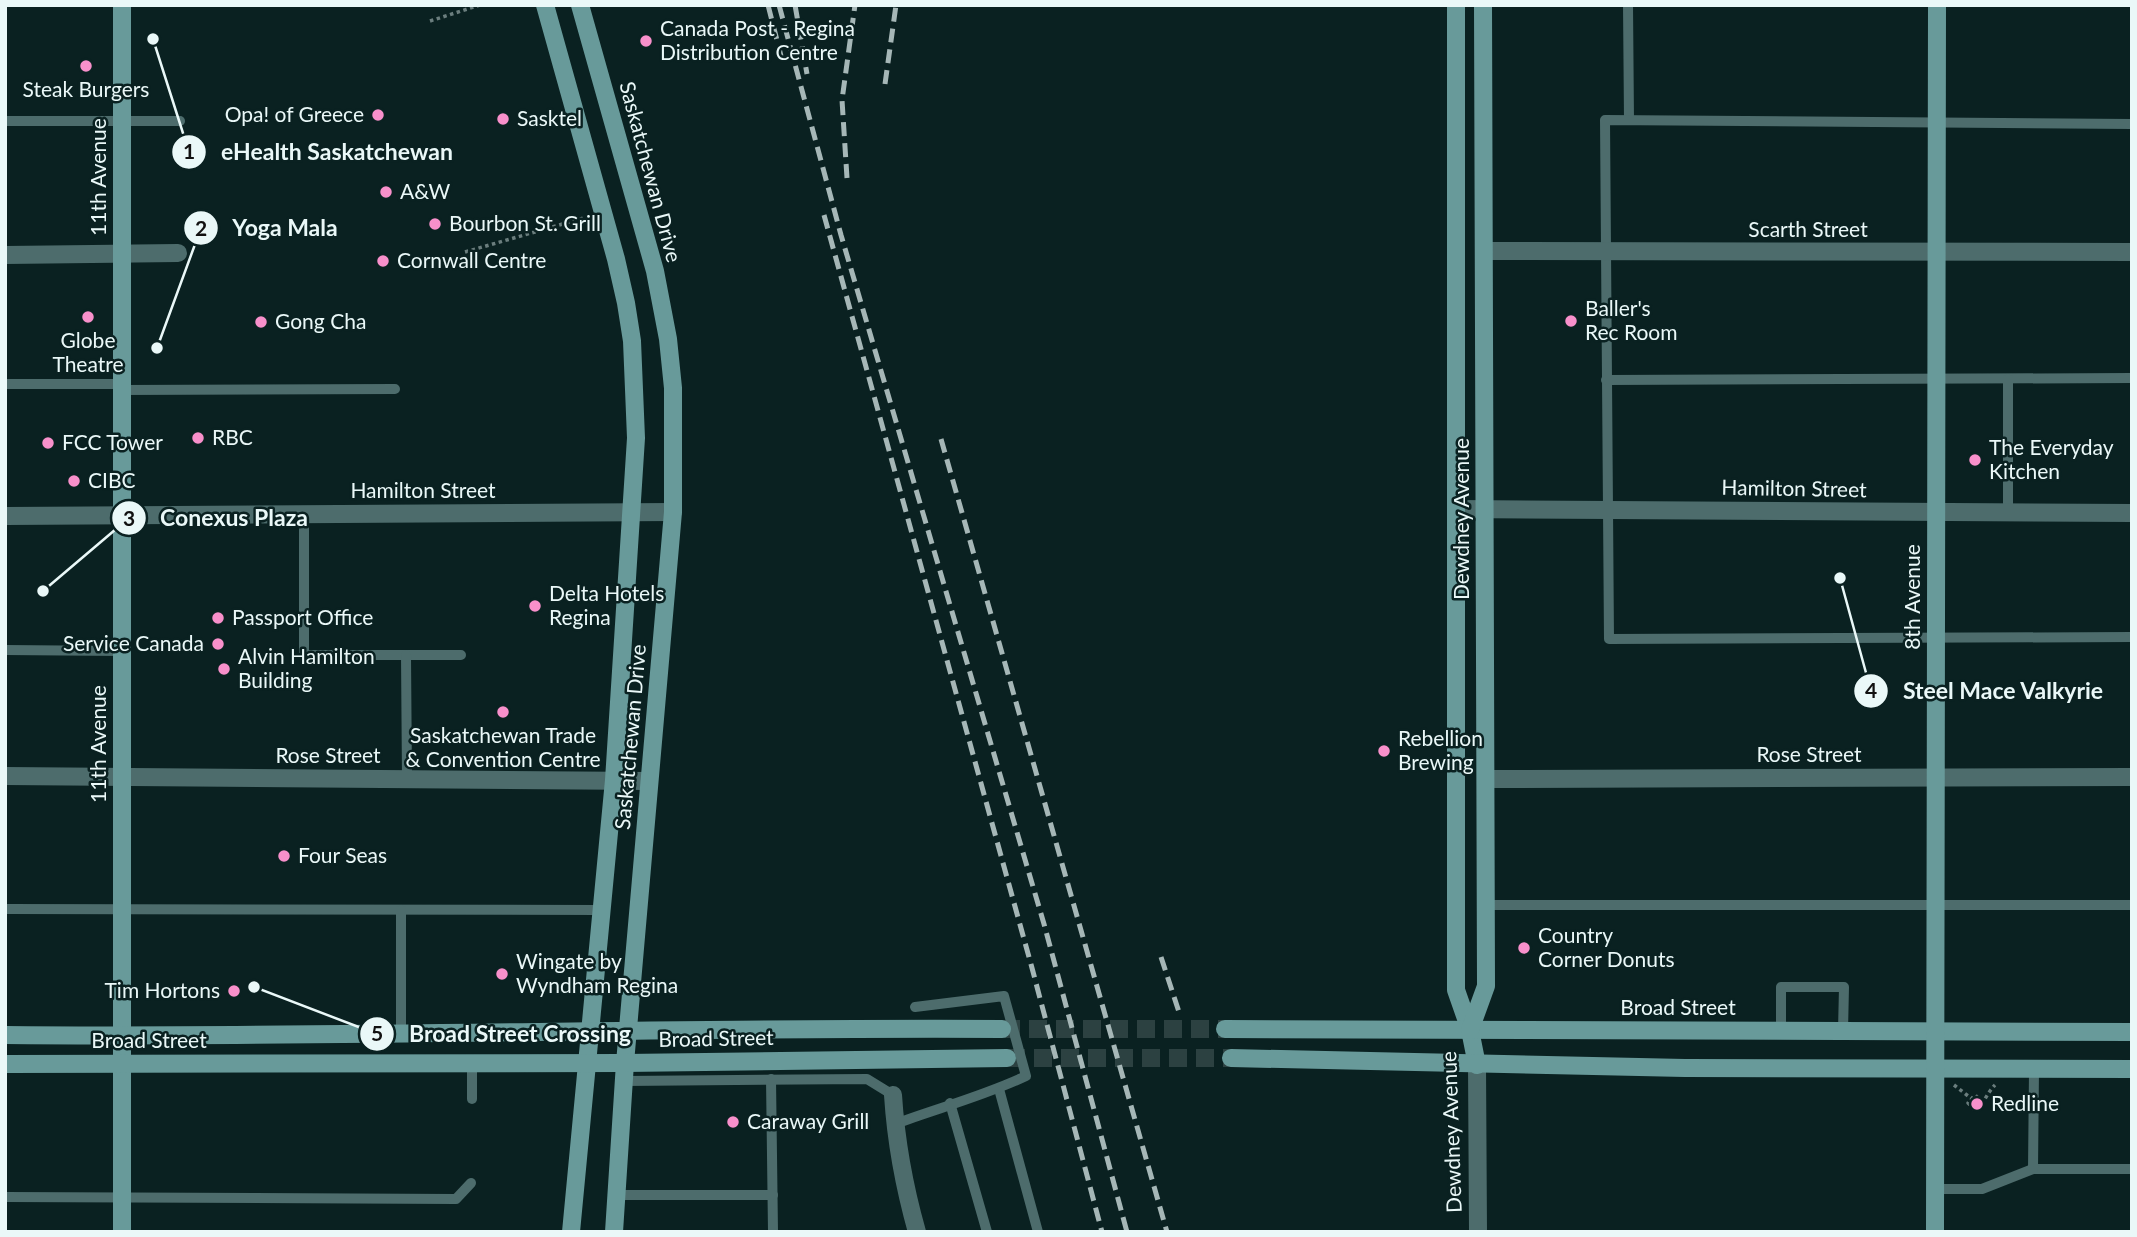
<svg xmlns="http://www.w3.org/2000/svg" width="2137" height="1237" font-family="Lato,sans-serif">
<rect width="100%" height="100%" fill="#0a2121"/>
<g fill="none" stroke-linecap="round" stroke-linejoin="round">
<!-- secondary-tunnel -->
<g stroke="#2c4141" stroke-width="18" stroke-dasharray="18 9" stroke-linecap="butt">
<path d="M1002,1029h223"/>
<path d="M1007,1058h224"/>
</g>
<!-- path -->
<g stroke="#6b7e7e" stroke-width="3.5" stroke-dasharray="3.5 3.5" stroke-linecap="butt">
<path d="M430,21l50,-16"/>
<path d="M465,252l122,-35"/>
<path d="M1954,1085l18,14"/>
<path d="M1983,1103l-8,-8 -7,8 8,8c8,-8 11,-18 19,-26"/>
</g>
<!-- lane -->
<g stroke="#4d6c6c" stroke-width="10">
<path d="M1628,5l1,115"/>
<path d="M5,121h175"/>
<path d="M2132,124l-527,-4 4,519 523,-2"/>
<path d="M1606,380l526,-2"/>
<path d="M5,384h116"/>
<path d="M121,390l274,-1"/>
<path d="M2008,514v-135"/>
<path d="M304,515v140h157"/>
<path d="M5,650l117,1"/>
<path d="M406,655l1,125"/>
<path d="M1486,905h646"/>
<path d="M5,909l595,1"/>
<path d="M1781,1031v-44h63l-1,44"/>
<path d="M401,1034v-124"/>
<path d="M472,1063v36"/>
<path d="M771,1079l2,153"/>
<path d="M624,1081l243,-2 26,16"/>
<path d="M999,1089l39,143"/>
<path d="M950,1103l37,129"/>
<path d="M895,1124c43,-16 89,-28 131,-48l-22,-80 -89,11"/>
<path d="M2033,1169h99"/>
<path d="M1935,1189h47l51,-20 1,-99"/>
<path d="M616,1195h157"/>
<path d="M5,1197l451,2 15,-16"/>
</g>
<!-- street -->
<g stroke="#4d6c6c" stroke-width="18">
<path d="M1484,251l648,1"/>
<path d="M5,255l173,-2"/>
<path d="M1456,509l676,4"/>
<path d="M5,516l668,-4"/>
<path d="M5,776l644,5"/>
<path d="M1486,779l646,-2"/>
<path d="M1477,1065l1,167"/>
<path d="M893,1095c3,47 11,91 24,137"/>
</g>
<!-- secondary -->
<g stroke="#689a9a" stroke-width="18">
<path d="M122,5v1227"/>
<path d="M545,5l71,254 10,44 6,38 4,97 -22,342 -43,452"/>
<path d="M580,5l75,266 13,68 5,49v124l-48,551 -11,169"/>
<path d="M1456,5v985l14,40 7,35"/>
<path d="M1225,1029l907,3"/>
<path d="M1470,1030l16,-44 -3,-981"/>
<path d="M5,1035c332,3 665,-8 997,-6"/>
<path d="M1231,1058l454,10 447,1"/>
<path d="M5,1064l620,-1 382,-5"/>
<path d="M1935,1232l2,-1227"/>
</g>
<!-- rail -->
<g stroke="#a6b7b7" stroke-width="5" stroke-dasharray="14 7" stroke-linecap="butt">
<path d="M768,5l13,51"/>
<path d="M779,5l62,230 203,689 83,308"/>
<path d="M795,5l12,69"/>
<path d="M885,84l11,-79"/>
<path d="M847,178l-5,-78 13,-95"/>
<path d="M824,215l208,753 70,264"/>
<path d="M941,439l226,793"/>
<path d="M1161,957l19,58"/>
</g>
</g>
<!-- markers -->
<g fill="#f890cb" stroke="#0a2121" stroke-width="2.5">
<circle cx="646" cy="41" r="7"/>
<circle cx="86" cy="66" r="7"/>
<circle cx="378" cy="115" r="7"/>
<circle cx="503" cy="119" r="7"/>
<circle cx="386" cy="192" r="7"/>
<circle cx="435" cy="224" r="7"/>
<circle cx="383" cy="261" r="7"/>
<circle cx="88" cy="317" r="7"/>
<circle cx="1571" cy="321" r="7"/>
<circle cx="261" cy="322" r="7"/>
<circle cx="198" cy="438" r="7"/>
<circle cx="48" cy="443" r="7"/>
<circle cx="1975" cy="460" r="7"/>
<circle cx="74" cy="481" r="7"/>
<circle cx="535" cy="606" r="7"/>
<circle cx="218" cy="618" r="7"/>
<circle cx="218" cy="644" r="7"/>
<circle cx="224" cy="669" r="7"/>
<circle cx="503" cy="712" r="7"/>
<circle cx="1384" cy="751" r="7"/>
<circle cx="284" cy="856" r="7"/>
<circle cx="1524" cy="948" r="7"/>
<circle cx="502" cy="974" r="7"/>
<circle cx="234" cy="991" r="7"/>
<circle cx="1977" cy="1104" r="7"/>
<circle cx="733" cy="1122" r="7"/>
</g>
<g text-anchor="middle" stroke-width="5" stroke-linejoin="round" paint-order="stroke">
<!-- poi labels -->
<g font-size="21" fill="#eaf8f8" stroke="#0a2121" text-anchor="start">
<text x="660" y="36">Canada Post - Regina<tspan x="660" dy="24">Distribution Centre</tspan></text>
<text x="86" y="97" text-anchor="middle">Steak Burgers</text>
<text x="364" y="122" text-anchor="end">Opa! of Greece</text>
<text x="517" y="126">Sasktel</text>
<text x="400" y="199">A&amp;W</text>
<text x="449" y="231">Bourbon St. Grill</text>
<text x="397" y="268">Cornwall Centre</text>
<text x="1585" y="316">Baller's<tspan x="1585" dy="24">Rec Room</tspan></text>
<text x="275" y="329">Gong Cha</text>
<text x="88" y="348" text-anchor="middle">Globe<tspan x="88" dy="24">Theatre</tspan></text>
<text x="212" y="445">RBC</text>
<text x="62" y="450">FCC Tower</text>
<text x="1989" y="455">The Everyday<tspan x="1989" dy="24">Kitchen</tspan></text>
<text x="88" y="488">CIBC</text>
<text x="549" y="601">Delta Hotels<tspan x="549" dy="24">Regina</tspan></text>
<text x="232" y="625">Passport Office</text>
<text x="204" y="651" text-anchor="end">Service Canada</text>
<text x="238" y="664">Alvin Hamilton<tspan x="238" dy="24">Building</tspan></text>
<text x="503" y="743" text-anchor="middle">Saskatchewan Trade<tspan x="503" dy="24">&amp; Convention Centre</tspan></text>
<text x="1398" y="746">Rebellion<tspan x="1398" dy="24">Brewing</tspan></text>
<text x="298" y="863">Four Seas</text>
<text x="1538" y="943">Country<tspan x="1538" dy="24">Corner Donuts</tspan></text>
<text x="516" y="969">Wingate by<tspan x="516" dy="24">Wyndham Regina</tspan></text>
<text x="220" y="998" text-anchor="end">Tim Hortons</text>
<text x="1991" y="1111">Redline</text>
<text x="747" y="1129">Caraway Grill</text>
</g>
<!-- street labels -->
<g font-size="21" fill="#eaf8f8" stroke="#0a2121">
<text transform="translate(650 172) rotate(75)" y="7">Saskatchewan Drive</text>
<text transform="translate(99 177) rotate(-90)" y="7">11th Avenue</text>
<text x="1808" y="237">Scarth Street</text>
<text transform="translate(1794 489) rotate(1)" y="7">Hamilton Street</text>
<text x="423" y="498">Hamilton Street</text>
<text transform="translate(1462 519) rotate(-90)" y="7">Dewdney Avenue</text>
<text transform="translate(1913 597) rotate(-90)" y="7">8th Avenue</text>
<text transform="translate(631 737) rotate(-85)" y="7">Saskatchewan Drive</text>
<text transform="translate(99 744) rotate(-90)" y="7">11th Avenue</text>
<text x="1809" y="762">Rose Street</text>
<text x="328" y="763">Rose Street</text>
<text x="1678" y="1015">Broad Street</text>
<text transform="translate(716 1039) rotate(-1)" y="7">Broad Street</text>
<text x="149" y="1048">Broad Street</text>
<text transform="translate(1452 1132) rotate(-92)" y="7">Dewdney Avenue</text>
</g>
</g>
<!-- callouts -->
<path fill="none" stroke="#eaf8f8" stroke-width="2.5" d="M153 39L189 152M157 348L201 228M43 591L129 518M1840 578L1871 691M254 987L377 1034"/>
<g fill="#eaf8f8" stroke="#0a2121" stroke-width="2.5">
<circle cx="153" cy="39" r="7"/>
<circle cx="157" cy="348" r="7"/>
<circle cx="43" cy="591" r="7"/>
<circle cx="1840" cy="578" r="7"/>
<circle cx="254" cy="987" r="7"/>
<circle cx="189" cy="152" r="18"/>
<circle cx="201" cy="228" r="18"/>
<circle cx="129" cy="518" r="18"/>
<circle cx="1871" cy="691" r="18"/>
<circle cx="377" cy="1034" r="18"/>
</g>
<g font-size="21" text-anchor="middle" font-weight="bold" fill="#111">
<text x="189" y="159">1</text>
<text x="201" y="236">2</text>
<text x="129" y="526">3</text>
<text x="1871" y="698">4</text>
<text x="377" y="1041">5</text>
</g>
<g font-size="23" text-anchor="middle" font-weight="bold" fill="#eaf8f8" stroke="#0a2121" stroke-width="5" stroke-linejoin="round" paint-order="stroke">
<text x="337" y="160">eHealth Saskatchewan</text>
<text x="285" y="236">Yoga Mala</text>
<text x="234" y="526">Conexus Plaza</text>
<text x="2003" y="699">Steel Mace Valkyrie</text>
<text x="520" y="1042">Broad Street Crossing</text>
</g>
<!-- border -->
<rect width="2137" height="1237" fill="none" stroke="#eaf8f8" stroke-width="14"/>
</svg>
